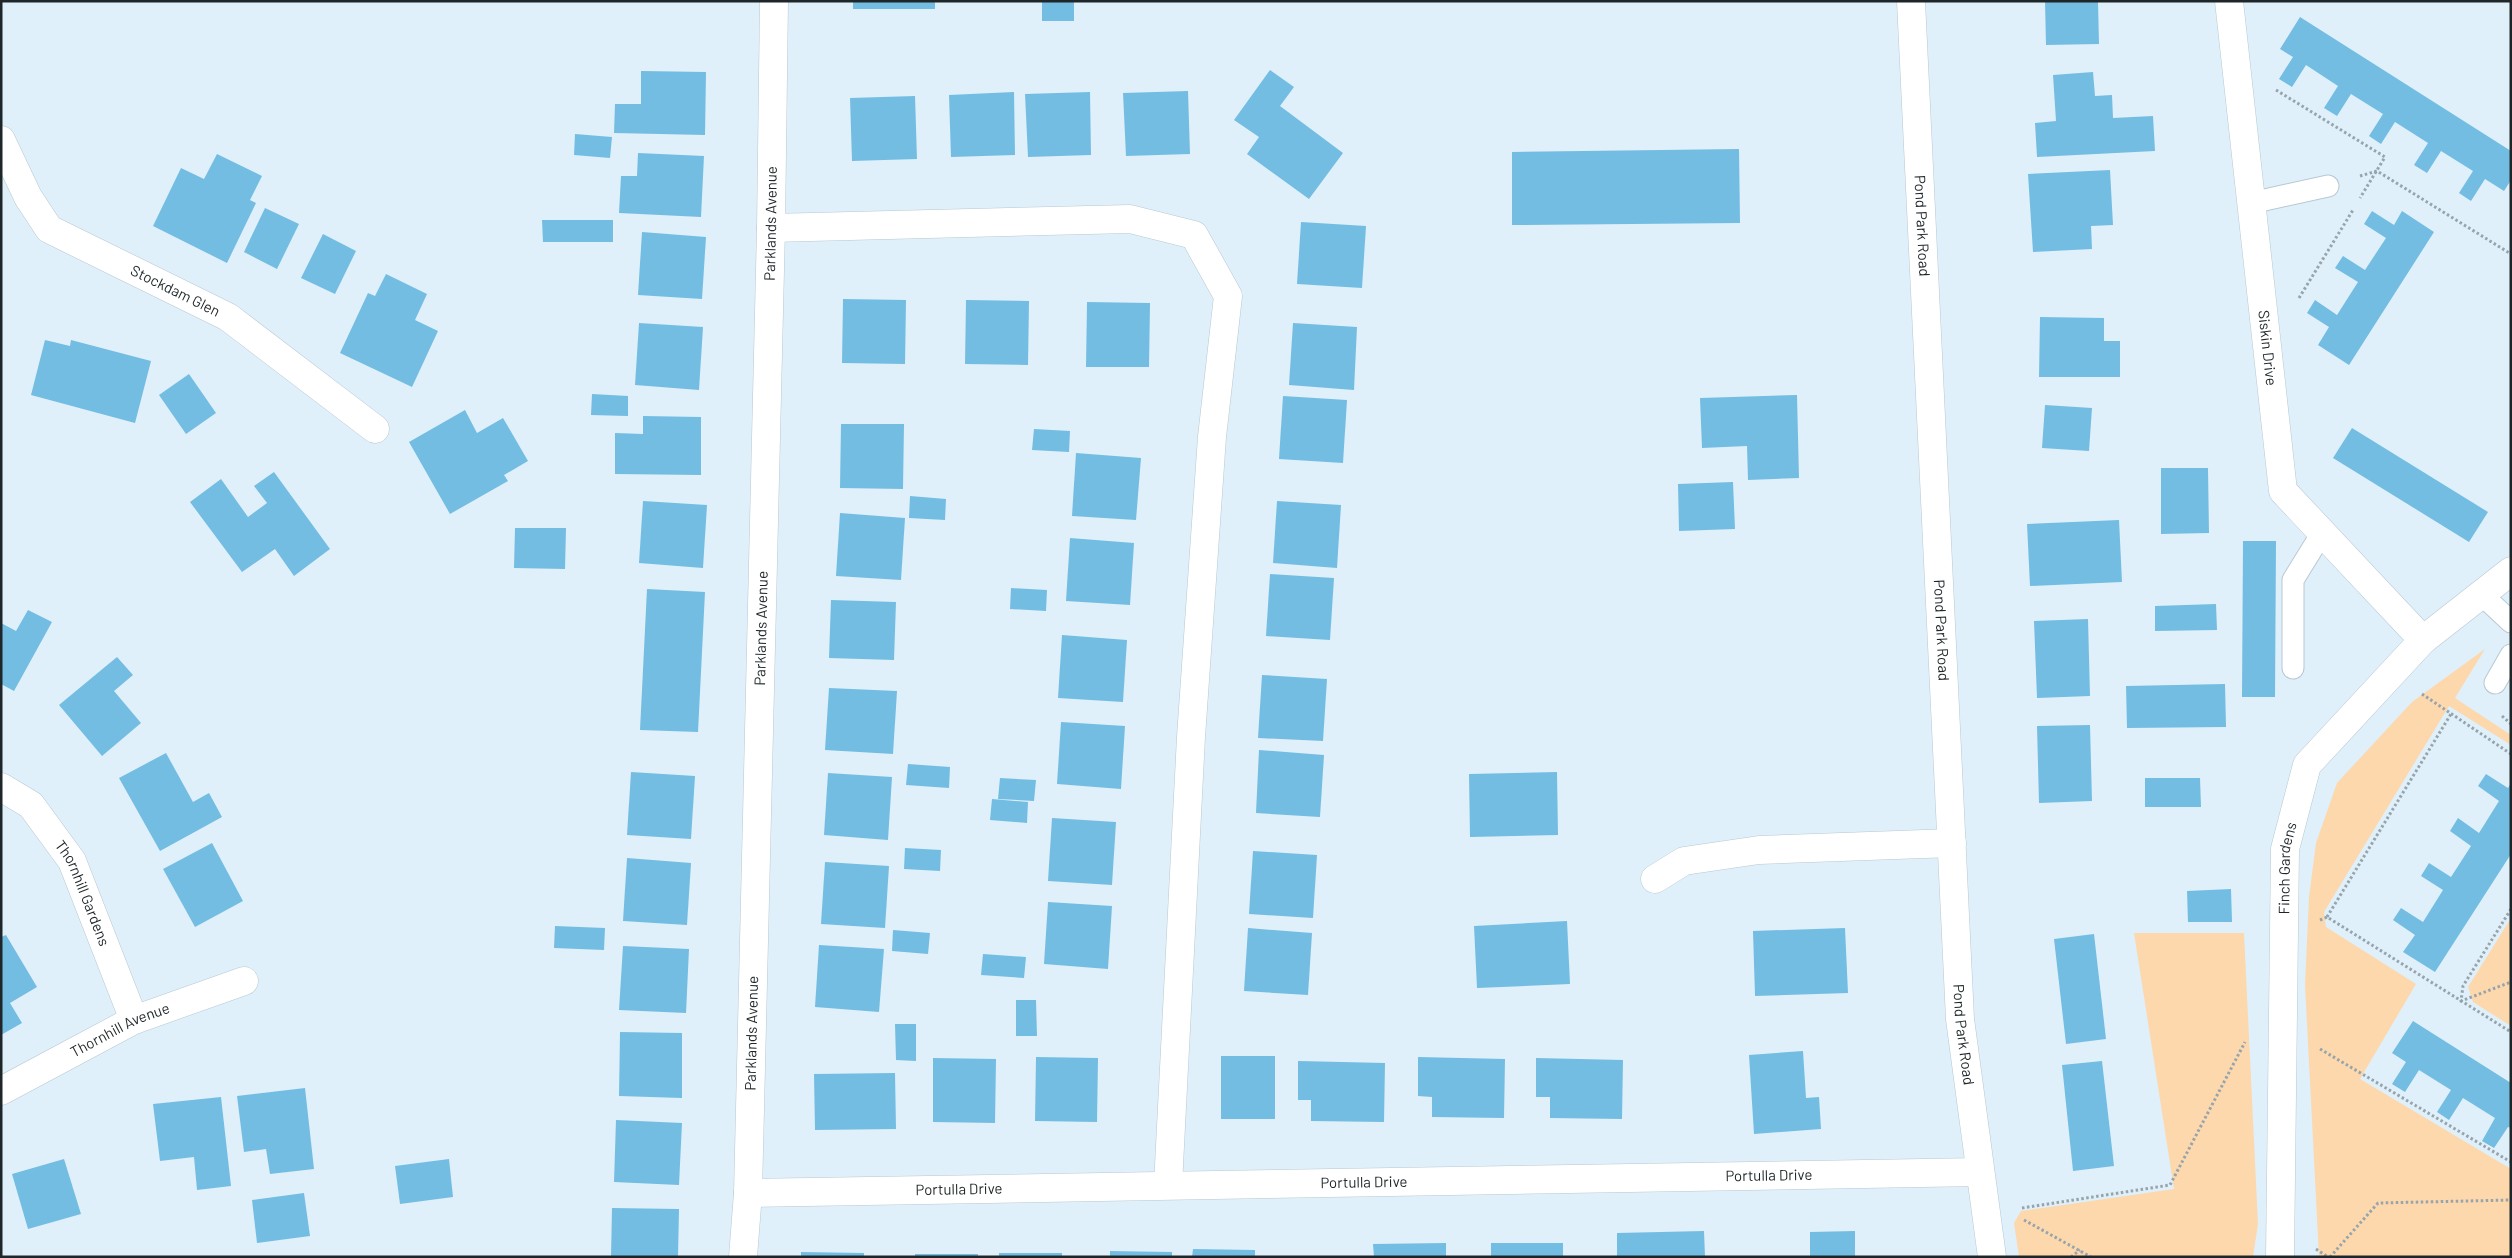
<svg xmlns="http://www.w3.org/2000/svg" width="2512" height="1258" font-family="Barlow,sans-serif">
<rect width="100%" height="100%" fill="#dff0fa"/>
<!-- green -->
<g fill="#fdd8ad">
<path d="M2485,649l-30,49 56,37v10l-62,-39 -125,206 2,15 90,57 -56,95 151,90v88h-192l-14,-272 4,-88 7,-54 21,-60 75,-81z"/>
<path d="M2511,918v108l-38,-24 -5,-15z"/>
<path d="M2134,933h110l14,291 -5,33h-234l-5,-34 7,-12 153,-22z"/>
</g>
<!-- building -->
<g fill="#73bde2">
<rect x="853" y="1" width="82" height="8"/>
<rect x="1042" y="1" width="32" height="20"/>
<path d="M2045,1h53l1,43 -53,1z"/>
<path d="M2300,17l211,134v29l-7,11 -19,-12 -14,22 -12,-8 14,-22 -32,-20 -14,22 -13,-8 14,-22 -33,-21 -14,22 -12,-8 14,-22 -32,-20 -14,22 -13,-8 14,-22 -32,-21 -14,22 -13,-8 14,-22 -13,-8z"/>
<path d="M1270,70l24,17 -14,19 63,47 -34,46 -62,-45 12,-17 -25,-17z"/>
<path d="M641,71l65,1 -1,63 -91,-2 1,-29h26z"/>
<path d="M2093,72l2,24 17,-1 1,23 40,-2 2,35 -118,6 -2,-34 21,-2 -3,-46z"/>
<path d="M1188,91l2,63 -64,2 -3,-63z"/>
<path d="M1014,92l1,63 -64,2 -2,-62z"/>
<path d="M1090,92l1,63 -63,2 -3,-63z"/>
<path d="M915,96l2,63 -65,2 -2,-63z"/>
<path d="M575,134l37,3 -2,21 -36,-3z"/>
<path d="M1739,149l1,74 -228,2v-73z"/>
<path d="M638,153l66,3 -3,61 -82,-4 2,-37h16z"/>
<path d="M217,154l45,22 -12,24 6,3 -29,60 -74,-37 28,-58 23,11z"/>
<path d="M2110,170l3,55 -22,1 1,23 -59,3 -5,-78z"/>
<path d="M265,208l34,16 -22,45 -33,-17z"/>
<path d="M2372,211l22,14 8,-14 32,21 -85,133 -31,-20 11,-18 -22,-14 8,-13 22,15 21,-33 -23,-14 8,-12 22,14 21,-32 -22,-14z"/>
<path d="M542,220h71v22h-70z"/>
<path d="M1301,222l65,4 -4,62 -65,-4z"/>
<path d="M642,232l64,5 -4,62 -64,-4z"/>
<path d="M323,234l33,17 -21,43 -34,-16z"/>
<path d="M386,274l41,20 -12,26 23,11 -26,56 -72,-34 28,-60 7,3z"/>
<path d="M843,299l63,1 -1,64 -63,-1z"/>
<path d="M966,300l63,1 -1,64 -63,-1z"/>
<path d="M1087,302l63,1 -1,64h-63z"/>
<path d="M2040,317l64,1v23h16v36h-81z"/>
<path d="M639,323l64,4 -4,63 -64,-5z"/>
<path d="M1293,323l64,4 -3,63 -65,-5z"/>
<path d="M45,340l25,6 1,-6 80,21 -16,62 -104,-28z"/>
<path d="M189,374l27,39 -30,21 -27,-39z"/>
<path d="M592,394l36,2v20l-37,-1z"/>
<path d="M1797,395l2,83 -51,2 -1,-34 -45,2 -2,-50z"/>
<path d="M1283,396l64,4 -4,63 -64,-4z"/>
<path d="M2045,405l47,3 -3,43 -47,-3z"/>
<path d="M465,410l12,23 26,-15 25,43 -24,14 4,6 -58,33 -41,-72z"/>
<path d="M643,416l58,1v58l-86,-1v-41l28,1z"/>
<path d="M841,424h63l-1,65 -63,-1z"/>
<path d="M2352,428l136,84 -19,30 -136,-84z"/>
<path d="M1034,429l36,2 -1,21 -37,-2z"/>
<path d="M1076,453l65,5 -5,62 -64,-4z"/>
<path d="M2161,468h47l1,65 -48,1z"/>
<path d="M274,472l56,77 -36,27 -19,-27 -33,23 -52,-70 31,-23 27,38 19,-14 -13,-17z"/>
<path d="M1733,482l2,47 -56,2 -1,-47z"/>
<path d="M910,496l36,3 -1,21 -36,-2z"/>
<path d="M643,501l64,4 -4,63 -64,-5z"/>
<path d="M1277,501l64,4 -4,63 -64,-5z"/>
<path d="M840,513l65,5 -4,62 -65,-4z"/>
<path d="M2119,520l3,62 -92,4 -3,-62z"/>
<path d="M515,528h51l-1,41 -51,-1z"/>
<path d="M1070,538l64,5 -4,62 -64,-4z"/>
<path d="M2243,541h33l-1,156h-33z"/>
<path d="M1270,574l64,4 -4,62 -64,-4z"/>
<path d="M1011,588l36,2 -1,21 -36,-2z"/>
<path d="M647,589l58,3 -7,140 -58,-2z"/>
<path d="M831,600l65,2 -2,58 -65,-2z"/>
<path d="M2216,604l1,26 -62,1v-25z"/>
<path d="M28,610l24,12 -38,69 -13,-7v-61l15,8z"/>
<path d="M2088,619l2,77 -53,2 -3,-77z"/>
<path d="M1062,635l65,5 -4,62 -65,-4z"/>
<path d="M117,657l16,18 -19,16 27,32 -39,33 -43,-51z"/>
<path d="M1262,675l65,4 -4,62 -65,-3z"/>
<path d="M2225,684l1,43 -99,1 -1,-42z"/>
<path d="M829,688l68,3 -4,63 -68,-4z"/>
<path d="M1061,722l64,4 -4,63 -64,-5z"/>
<path d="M2090,725l2,76 -53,2 -2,-77z"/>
<path d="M1259,750l65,5 -4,62 -64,-4z"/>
<path d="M166,753l27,49 16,-9 13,24 -62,34 -41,-73z"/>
<path d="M908,764l42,3 -1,21 -43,-3z"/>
<path d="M631,772l64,4 -4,63 -64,-4z"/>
<path d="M1557,772l1,63 -88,2 -1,-63z"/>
<path d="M828,773l64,4 -4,63 -64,-5z"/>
<path d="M2486,774l22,14 3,-5v71l-76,118 -32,-20 12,-17 -22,-15 8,-12 22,14 20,-32 -22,-14 8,-13 22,14 20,-31 -21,-15 8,-13 21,15 20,-32 -21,-15z"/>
<path d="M1000,778l36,2 -2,21 -36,-2z"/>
<path d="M2145,778h55l1,29h-56z"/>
<path d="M992,799l36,3 -1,21 -37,-3z"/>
<path d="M1052,818l64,4 -4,63 -64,-4z"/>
<path d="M212,843l31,58 -48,26 -32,-58z"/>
<path d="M905,848l36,2 -1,21 -36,-2z"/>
<path d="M1253,851l64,4 -4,63 -64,-4z"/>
<path d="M627,858l64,5 -4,62 -64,-4z"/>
<path d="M825,862l64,4 -4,62 -64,-4z"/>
<path d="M2231,889l1,33h-44l-1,-31z"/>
<path d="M1048,902l64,4 -4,63 -64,-5z"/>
<path d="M1567,921l3,63 -93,4 -3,-62z"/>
<path d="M555,926l50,2 -1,22 -50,-2z"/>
<path d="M1248,928l64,5 -4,62 -64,-4z"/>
<path d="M1845,928l3,65 -93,3 -2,-65z"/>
<path d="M893,930l37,3 -2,21 -36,-3z"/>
<path d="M2094,934l12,105 -40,5 -12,-105z"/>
<path d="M6,935l31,52 -27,16 12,20 -21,12v-98z"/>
<path d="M819,945l65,4 -5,63 -64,-5z"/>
<path d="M623,946l66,3 -3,64 -67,-3z"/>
<path d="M983,954l43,3 -2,21 -43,-3z"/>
<path d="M1016,1000h20l1,36h-21z"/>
<path d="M2413,1021l98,62v45l-3,-1 -14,21 -12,-7 13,-23 -32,-20 -14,22 -12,-8 14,-22 -32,-20 -14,22 -13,-8 14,-22 -14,-9z"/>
<path d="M895,1024h21v37l-20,-1z"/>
<path d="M620,1032l62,1v65l-63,-2z"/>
<path d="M1803,1051l3,47 13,-1 2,32 -67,5 -5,-79z"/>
<rect x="1221" y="1056" width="54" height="63"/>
<path d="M1036,1057l62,1 -1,64 -62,-1z"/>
<path d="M1418,1057l87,2 -1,59 -72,-1v-20l-14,-1z"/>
<path d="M933,1058l63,1 -1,64 -62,-1z"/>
<path d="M1536,1058l87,2 -1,59 -72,-1v-21h-14z"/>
<path d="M1298,1061l87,2 -1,59 -73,-1v-21h-13z"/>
<path d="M2102,1061l12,105 -41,5 -11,-106z"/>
<path d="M895,1073l1,56 -81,1 -1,-56z"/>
<path d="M305,1088l9,81 -44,5 -4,-25 -22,3 -7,-56z"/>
<path d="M221,1097l10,89 -34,4 -3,-33 -34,4 -7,-57z"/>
<path d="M616,1120l66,3 -3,62 -65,-3z"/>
<path d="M64,1159l17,55 -53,15 -16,-55z"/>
<path d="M449,1159l4,38 -53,7 -5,-38z"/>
<path d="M304,1193l6,43 -53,7 -5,-43z"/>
<path d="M612,1208l67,1 -1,48h-67z"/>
<path d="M1704,1231l1,26h-88v-24z"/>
<path d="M1855,1231v26h-45v-25z"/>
<path d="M1446,1243v14h-72l-1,-13z"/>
<rect x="1491" y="1243" width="72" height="14"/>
<path d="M1193,1249l62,1v7h-63z"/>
<path d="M1110,1251l62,1v5h-62z"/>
<path d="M801,1252l63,1v4h-63z"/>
<rect x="999" y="1253" width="63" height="4"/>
<rect x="915" y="1254" width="63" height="3"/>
</g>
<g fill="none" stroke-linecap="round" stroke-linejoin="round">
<defs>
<g id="lane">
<path d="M2251,203l77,-17"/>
<path d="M2481,594l30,28"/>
<path d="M2293,668v-88l29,-47"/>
<path d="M2495,683l16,-28"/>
</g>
<g id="street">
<path id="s1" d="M2229,1l54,490 140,149"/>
<path id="s2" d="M1,140l27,57 21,32 179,88 147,112"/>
<path d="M771,228l359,-9 64,16 34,61 -16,141 -21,300 -23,448"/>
<path id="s3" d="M1,787l30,18 41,56 62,159"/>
<path d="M1655,879l29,-18 75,-11 193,-7"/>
<path id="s4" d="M1,1091l133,-71 110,-39"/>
<path id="s5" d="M748,1193l1232,-21"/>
<path id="s6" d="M743,1257l5,-64 23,-965 3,-227"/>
<path id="s7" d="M2280,1257l5,-408 22,-84 116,-125 88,-69"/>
</g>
<g id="secondary">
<path id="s8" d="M1911,1l49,1018 32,238"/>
</g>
</defs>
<!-- lane casing -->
<use href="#lane" stroke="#b8c8d1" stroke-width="23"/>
<!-- street casing -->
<use href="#street" stroke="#b8c8d1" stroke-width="29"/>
<!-- secondary casing -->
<use href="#secondary" stroke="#b8c8d1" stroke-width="29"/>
<!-- path -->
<g stroke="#97a4ab" stroke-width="3" stroke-dasharray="2.5 2.5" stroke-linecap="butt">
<path d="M2276,90l109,67 -25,41"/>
<path d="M2360,176l17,-5 134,83"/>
<path d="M2299,298l54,-88"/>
<path d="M2422,694l89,60"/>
<path d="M2502,716l9,8"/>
<path d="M2511,909l-48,77 -2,15 50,-19"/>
<path d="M2327,917l124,-203"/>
<path d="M2320,920l7,-3 184,115"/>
<path d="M2320,1049l191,113"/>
<path d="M2022,1208l148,-23 75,-143"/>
<path d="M2024,1220l67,37"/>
<path d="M2316,1249l12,8"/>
<path d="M2071,1257l9,-7"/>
<path d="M2330,1257l48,-54 133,-3"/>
</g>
<!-- lane -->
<use href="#lane" stroke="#fff" stroke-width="21"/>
<!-- street -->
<use href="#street" stroke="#fff" stroke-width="28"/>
<!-- secondary -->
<use href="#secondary" stroke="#fff" stroke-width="28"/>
</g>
<g text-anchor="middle" stroke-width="4" stroke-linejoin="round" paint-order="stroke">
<!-- street labels -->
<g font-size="15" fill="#1f2629" stroke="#fff">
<text dy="5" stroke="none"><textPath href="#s6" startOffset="1034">Parklands Avenue</textPath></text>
<text dy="5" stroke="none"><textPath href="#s8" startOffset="225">Pond Park Road</textPath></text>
<text dy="5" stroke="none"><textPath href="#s2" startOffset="242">Stockdam Glen</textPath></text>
<text dy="5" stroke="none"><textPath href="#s1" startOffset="349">Siskin Drive</textPath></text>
<text dy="5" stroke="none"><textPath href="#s6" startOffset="629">Parklands Avenue</textPath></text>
<text dy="5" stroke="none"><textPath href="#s8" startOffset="630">Pond Park Road</textPath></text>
<text dy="5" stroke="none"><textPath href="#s7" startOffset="389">Finch Gardens</textPath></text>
<text dy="5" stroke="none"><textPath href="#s3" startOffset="138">Thornhill Gardens</textPath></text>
<text dy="5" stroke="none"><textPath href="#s4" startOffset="134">Thornhill Avenue</textPath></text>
<text dy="5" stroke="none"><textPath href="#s6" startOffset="224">Parklands Avenue</textPath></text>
<text dy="5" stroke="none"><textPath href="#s8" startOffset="1035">Pond Park Road</textPath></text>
<text dy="5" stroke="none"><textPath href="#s5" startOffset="1021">Portulla Drive</textPath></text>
<text dy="5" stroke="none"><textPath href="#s5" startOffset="616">Portulla Drive</textPath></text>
<text dy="5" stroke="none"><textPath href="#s5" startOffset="211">Portulla Drive</textPath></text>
</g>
</g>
<!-- border -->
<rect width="2512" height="1258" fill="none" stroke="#1f2629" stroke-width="5"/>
</svg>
